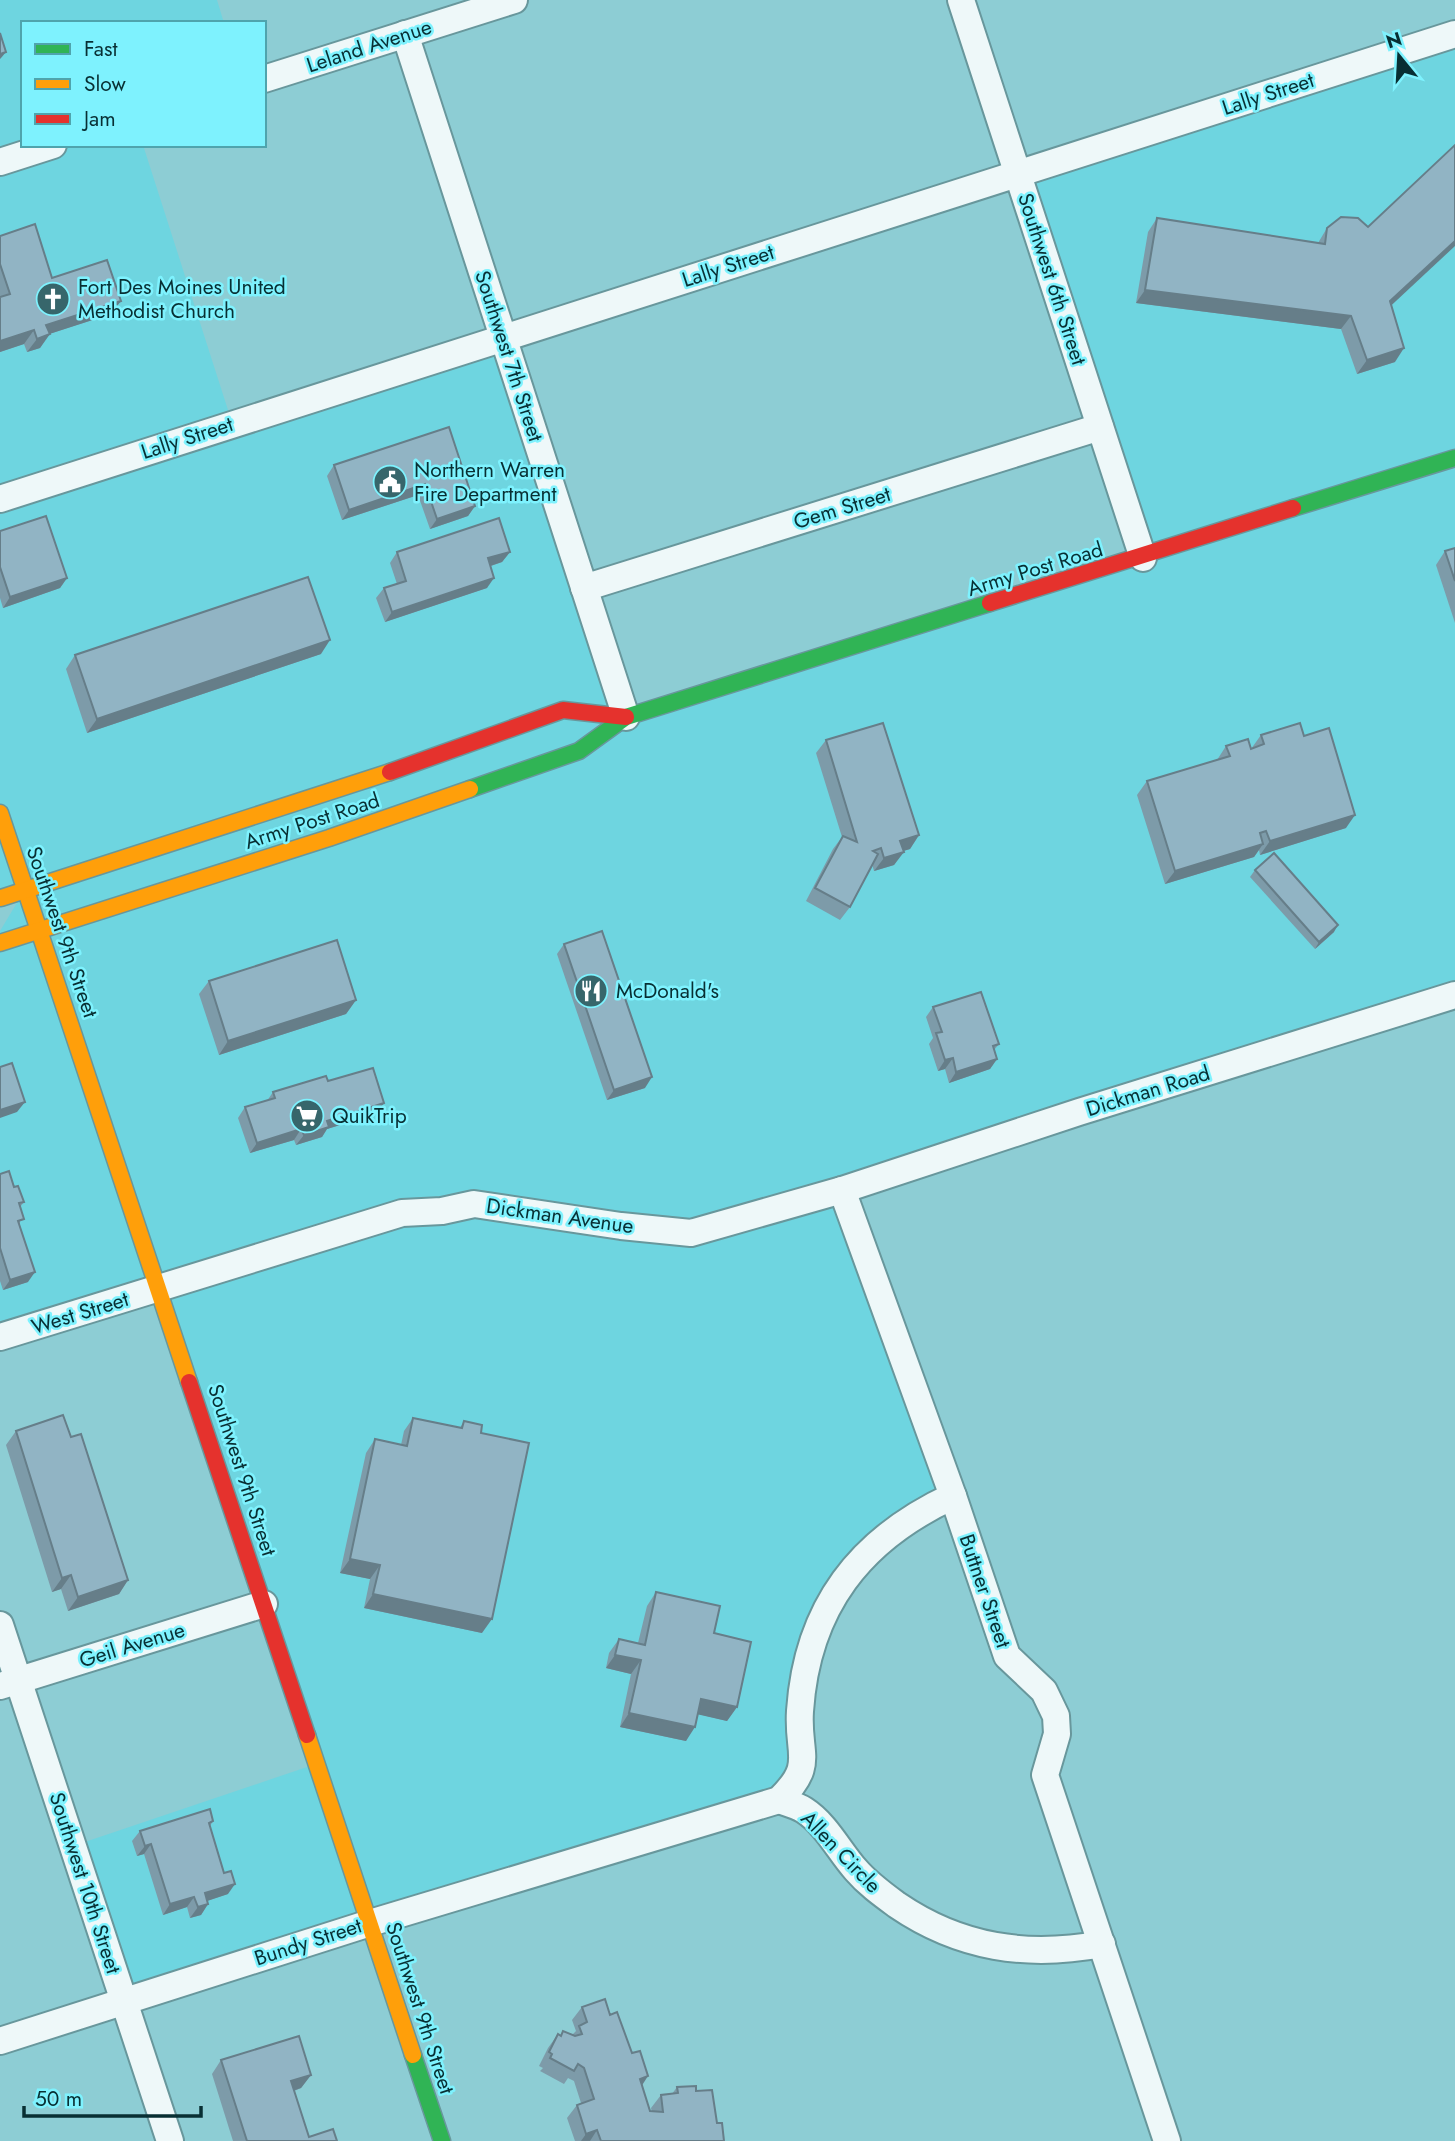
<svg xmlns="http://www.w3.org/2000/svg" width="1455" height="2141" font-family="Jost,sans-serif">
<rect width="100%" height="100%" fill="#8dcdd4"/>
<!-- built -->
<path fill="#6ed5e0" d="M0,0h217l7,23h-201v122h120l85,265 15,10 260,-82 123,379 517,-159 -125,-383 437,-141v961l-613,195 111,306 -119,99 -39,189 -671,217 -51,-155 243,-82 -157,-475 -159,48v-406l24,-40 -24,8z"/>
<g fill="none" stroke-linecap="round" stroke-linejoin="round">
<defs>
<g id="street">
<path d="M961,0l182,558"/>
<path d="M405,34l221,683"/>
<path d="M264,79l250,-79"/>
<path d="M0,162l53,-17"/>
<path d="M0,499l1455,-465"/>
<path d="M584,588l516,-161"/>
<path d="M842,1190l111,306 54,160 37,35 12,25 1,18 -12,41 122,366"/>
<path d="M0,1337l402,-124 40,-2 32,-7 147,22 70,7 151,-43 237,-78 376,-117"/>
<path d="M0,1625l170,516"/>
<path d="M0,1686l264,-82"/>
<path d="M779,1800c8,3 17,5 25,10 22,14 35,41 52,60 12,14 26,24 41,35 63,43 130,53 205,39"/>
<path d="M0,2041l370,-118 409,-123c37,-36 18,-45 21,-89 7,-104 60,-172 153,-215"/>
</g>
<g id="fast">
<path d="M1293,508l162,-50"/>
<path d="M470,789l109,-38 47,-34 364,-114"/>
<path d="M413,2055l29,86"/>
</g>
<g id="slow">
<path d="M0,813l189,569"/>
<path d="M1,898l389,-126"/>
<path d="M0,943l329,-105 141,-49"/>
<path d="M307,1735l106,320"/>
</g>
<g id="jam">
<path d="M990,603l303,-95"/>
<path d="M390,772l173,-62 63,7"/>
<path d="M189,1382l118,353"/>
</g>
</defs>
<!-- street casing -->
<use href="#street" stroke="#68979c" stroke-width="30"/>
<!-- fast casing -->
<use href="#fast" stroke="#68979c" stroke-width="19"/>
<!-- slow casing -->
<use href="#slow" stroke="#68979c" stroke-width="19"/>
<!-- jam casing -->
<use href="#jam" stroke="#68979c" stroke-width="19"/>
<!-- street -->
<use href="#street" stroke="#eef8f9" stroke-width="26"/>
<!-- fast -->
<use href="#fast" stroke="#30b455" stroke-width="16"/>
<!-- slow -->
<use href="#slow" stroke="#ff9f0a" stroke-width="16"/>
<!-- jam -->
<use href="#jam" stroke="#e5322d" stroke-width="16"/>
</g>
<!-- wall -->
<g fill="#7d9ba9">
<path d="M1157,218l161,25 9,-15 64,77 4,57 -38,12 -16,-45 -205,-26 12,-71z"/>
<path d="M0,236l52,42 59,36 -62,20 -9,14 -13,4 -3,-8 -24,8z"/>
<path d="M449,427l26,79 -7,10 -38,13 -12,-34 -76,25 -15,-44 7,-11z"/>
<path d="M0,531l67,47 -7,10 -57,20 -3,-10z"/>
<path d="M1455,548v75l-19,-58 9,-14z"/>
<path d="M397,552h113l-8,10 -11,4 -4,22 -102,34 -9,-24 8,-10 13,-4 -7,-21z"/>
<path d="M321,654l-234,79 -21,-64 9,-14z"/>
<path d="M1261,735l43,1 42,92 -86,27 -1,-5 -5,7 -89,27 -28,-89 10,-14 70,-21 9,-14 25,3z"/>
<path d="M826,740l93,95 -9,14 -7,2 -9,14 -20,6 -2,-7 -22,43 -10,13 -34,-19 27,-52 9,-12 -26,-84z"/>
<path d="M1255,870l79,62 -19,17 -65,-72z"/>
<path d="M564,944l81,144 -38,12 -50,-146z"/>
<path d="M209,981l147,19 -10,14 -127,41 -20,-61z"/>
<path d="M933,1007l66,37 -5,6 3,9 -7,10 -41,14 -4,-14 -7,2 -9,-27 4,-6 -7,-21z"/>
<path d="M328,1081l56,22 -8,11 -49,15 -5,8 -26,8 -2,-5 -44,13 -12,-35 7,-11 22,-6 6,-9z"/>
<path d="M0,1174l14,13 10,15 -4,5v19l8,56 -25,8 -3,-9z"/>
<path d="M413,1418l47,10 4,-7 17,12 1,200 -118,-25 6,-29 -30,-6 26,-120 9,-14 26,6 3,-14z"/>
<path d="M16,1431l55,6 57,143 -9,14 -51,17 -7,-22 -9,3 -46,-147z"/>
<path d="M656,1592l58,41 23,74 -10,14 -29,-7 -12,27 -66,-14 11,-53 -25,-6 3,-15 10,-14 19,4 9,-37z"/>
<path d="M213,1821l-3,5 18,68 -21,7 1,3 -7,11 -11,3 -3,-11 -24,8 -19,-61 -7,2 -5,-15 8,-10z"/>
<path d="M582,2007l28,8 32,71 8,25 2,1 -1,-4 10,-13 11,-1 5,-7 19,4 21,32 7,18h-149l-8,-23 10,-13 4,-2 -7,-22 -6,-3 -4,6 -24,-13 3,-3 -4,-2 9,-18 10,-14 2,2 3,-5 9,4 4,-4 -4,-11z"/>
<path d="M221,2060l90,15 -10,13 -7,3 15,46 28,4h-104l-21,-67z"/>
</g>
<!-- shaded-wall -->
<g fill="#667e89">
<path d="M6,52l-5,6 -1,1v-5z"/>
<path d="M1455,241v5l-74,69 9,-14z"/>
<path d="M1145,290l206,26 -10,13 -205,-26z"/>
<path d="M121,301l-10,13 -74,24 9,-13z"/>
<path d="M34,330l-10,14 -24,8v-11z"/>
<path d="M50,334l-10,14 -13,4 10,-13z"/>
<path d="M1404,348l-9,14 -38,12 10,-14z"/>
<path d="M425,484l-7,11 -76,25 7,-10z"/>
<path d="M475,506l-7,10 -38,13 7,-10z"/>
<path d="M510,552l-8,10 -21,7 7,-11z"/>
<path d="M67,578l-7,10 -57,20 7,-11z"/>
<path d="M494,578l-7,10 -102,34 7,-10z"/>
<path d="M330,640l-9,14 -234,79 10,-14z"/>
<path d="M1355,815l-9,13 -86,27 10,-14z"/>
<path d="M919,835l-9,14 -20,6 10,-14z"/>
<path d="M1263,844l-9,13 -89,27 10,-13z"/>
<path d="M904,852l-10,13 -20,6 10,-13z"/>
<path d="M1338,925l-4,7 -19,17 4,-7z"/>
<path d="M356,1000l-10,14 -127,41 9,-14z"/>
<path d="M953,1058l-8,11 -7,2 7,-11z"/>
<path d="M997,1059l-7,10 -41,14 7,-11z"/>
<path d="M652,1077l-7,11 -38,12 7,-10z"/>
<path d="M25,1102l-8,10 -17,6v-8z"/>
<path d="M384,1103l-8,11 -49,15 -5,8 -26,8 8,-10 23,-14z"/>
<path d="M301,1129l-7,11 -44,13 7,-10z"/>
<path d="M35,1272l-7,10 -25,8 7,-10z"/>
<path d="M350,1559l30,6 -10,14 -30,-6z"/>
<path d="M71,1575l-10,14 -9,3 10,-14z"/>
<path d="M128,1580l-9,14 -51,17 10,-14z"/>
<path d="M373,1594l119,25 -10,14 -118,-25z"/>
<path d="M615,1655l26,5 -10,14 -25,-6z"/>
<path d="M701,1699l36,8 -10,14 -35,-8z"/>
<path d="M629,1713l66,14 -9,14 -66,-14z"/>
<path d="M151,1844l-7,10 -7,2 8,-10z"/>
<path d="M235,1884l-7,10 -30,10 7,-11z"/>
<path d="M194,1897l-7,10 -24,8 7,-11z"/>
<path d="M208,1904l-7,11 -11,3 8,-11z"/>
<path d="M311,2075l-10,13 -20,7 10,-14z"/>
<path d="M648,2076l-9,14 1,-11z"/>
<path d="M597,2130l-7,11h-9l5,-7z"/>
</g>
<!-- building -->
<g fill="#91b4c4" stroke="#667e89" stroke-width="2">
<path d="M0,33l6,19 -6,2z"/>
<path d="M1455,145v96l-65,60 14,47 -37,12 -16,-44 -206,-26 12,-72 168,26 2,-16 14,-11 17,1 10,9z"/>
<path d="M35,224l17,54 55,-18 14,41 -75,24 4,9 -13,5 -3,-9 -34,11v-44l10,-3 -10,-30v-28z"/>
<path d="M449,427l26,79 -38,13 -12,-35 -76,26 -15,-45z"/>
<path d="M46,516l21,62 -57,19 -10,-30v-36z"/>
<path d="M499,518l11,34 -22,6 6,20 -102,34 -8,-24 22,-7 -9,-29z"/>
<path d="M1455,548v33l-10,-30z"/>
<path d="M308,577l22,63 -233,79 -22,-64z"/>
<path d="M883,723l36,112 -19,6 4,11 -20,6 -3,-10 -8,3 5,3 -28,53 -35,-19 28,-52 14,6 -31,-102z"/>
<path d="M1300,723l4,13 25,-8 26,87 -85,26 -4,-10 -6,2 3,11 -88,27 -28,-90 83,-25 -4,-10 22,-7 3,10 13,-5 -3,-9z"/>
<path d="M1274,853l64,72 -19,17 -64,-72z"/>
<path d="M602,931l50,146 -38,13 -50,-146z"/>
<path d="M337,940l19,60 -128,41 -19,-60z"/>
<path d="M981,992l18,52 -6,2 4,13 -41,13 -3,-14 -8,2 -9,-27 6,-1 -9,-25z"/>
<path d="M12,1063l13,39 -25,8v-43z"/>
<path d="M373,1068l11,35 -57,18 2,6 -25,8 -3,-6 -44,14 -12,-36 30,-9 -2,-6 53,-16 2,5z"/>
<path d="M9,1171l5,16 4,-1 6,16 -5,1 5,16 -6,2 17,51 -25,8 -10,-32v-74z"/>
<path d="M63,1415l8,22 10,-3 47,146 -50,17 -7,-22 -9,3 -46,-147z"/>
<path d="M413,1418l49,10 2,-7 18,4 -1,8 48,10 -37,176 -119,-25 7,-29 -30,-6 25,-120 32,7z"/>
<path d="M656,1592l64,14 -6,27 37,9 -14,65 -36,-8 -6,28 -66,-14 12,-53 -26,-5 4,-16 26,6z"/>
<path d="M210,1809l3,12 -4,2 15,50 7,-2 4,13 -30,9 3,11 -10,3 -4,-10 -24,7 -19,-60 -6,2 -5,-15z"/>
<path d="M605,1999l5,16 7,-3 15,41 8,-2 8,25 -8,3 10,32 13,1 -2,-17 17,-2 -1,-6 19,-1v5l16,-1 5,33h5l2,18h-123l-4,-11 -11,4 -9,-29 17,-6 -10,-31 -6,-4 -4,7 -24,-13 2,-4 -3,-2 9,-18 3,2 2,-5 12,5 7,-2 -3,-8 8,-4 -5,-15z"/>
<path d="M299,2036l12,39 -20,6 18,56 24,-8 4,12h-90l-26,-81z"/>
</g>
<!-- icons -->
<defs>
<symbol id="church-disc" viewBox="-11 -11 22 22"><circle r="9.5" fill="#37666b" stroke="#7ef2fe"/><path d="M-1.2-6h2.4v3.5h3.3v2.4h-3.3V6h-2.4V-.1h-3.3v-2.4h3.3Z" fill="#fff"/></symbol>
<symbol id="civic-disc" viewBox="-11 -11 22 22"><circle r="9.5" fill="#37666b" stroke="#7ef2fe"/><path d="M-.6-6.5H3V-4.5H.6V-3L4-1V1h2V6H-6V1h2V-1L-.6-3ZM-1.2 2.5V6h2.4V2.5Z" fill="#fff"/></symbol>
<symbol id="restaurant-disc" viewBox="-11 -11 22 22"><circle r="9.5" fill="#37666b" stroke="#7ef2fe"/><path d="M-5-6h1v4h1v-4h1v4h1v-4h1v5L-1.5 .5V6h-2V.5L-5-1ZM5-6V6H3V1.5H1.5Q1.5-4 5-6Z" fill="#fff"/></symbol>
<symbol id="supermarket-disc" viewBox="-11 -11 22 22"><circle r="9.5" fill="#37666b" stroke="#7ef2fe"/><path d="M-6-5.5h2.5l.6 2H6L4.5 2H-2.5L-4.4-4H-6ZM-1.5 3.2a1.3 1.3 0 1 0 .1 0ZM3 3.2a1.3 1.3 0 1 0 .1 0Z" fill="#fff"/></symbol>
</defs>
<g fill-rule="evenodd">
<use href="#church-disc" x="34" y="280" width="38" height="38"/>
<use href="#civic-disc" x="371" y="463" width="38" height="38"/>
<use href="#restaurant-disc" x="572" y="972" width="38" height="38"/>
<use href="#supermarket-disc" x="288" y="1097" width="38" height="38"/>
</g>
<g text-anchor="middle" stroke-width="5" stroke-linejoin="round" paint-order="stroke">
<!-- street labels -->
<g font-size="21" fill="#082f33" stroke="#7ef2fe">
<text transform="translate(369 46) rotate(-18)" y="7">Leland Avenue</text>
<text transform="translate(1268 94) rotate(-18)" y="7">Lally Street</text>
<text transform="translate(728 266) rotate(-18)" y="7">Lally Street</text>
<text transform="translate(1052 279) rotate(72)" y="7">Southwest 6th Street</text>
<text transform="translate(509 356) rotate(72)" y="7">Southwest 7th Street</text>
<text transform="translate(187 438) rotate(-18)" y="7">Lally Street</text>
<text transform="translate(842 508) rotate(-17)" y="7">Gem Street</text>
<text transform="translate(1035 569) rotate(-17)" y="7">Army Post Road</text>
<text transform="translate(312 821) rotate(-18)" y="7">Army Post Road</text>
<text transform="translate(62 932) rotate(71)" y="7">Southwest 9th Street</text>
<text transform="translate(1148 1091) rotate(-17)" y="7">Dickman Road</text>
<text transform="translate(560 1216) rotate(8)" y="7">Dickman Avenue</text>
<text transform="translate(80 1313) rotate(-17)" y="7">West Street</text>
<text transform="translate(242 1470) rotate(72)" y="7">Southwest 9th Street</text>
<text transform="translate(985 1591) rotate(71)" y="7">Buttner Street</text>
<text transform="translate(132 1645) rotate(-17)" y="7">Geil Avenue</text>
<text transform="translate(841 1852) rotate(46)" y="7">Allen Circle</text>
<text transform="translate(85 1883) rotate(72)" y="7">Southwest 10th Street</text>
<text transform="translate(308 1942) rotate(-18)" y="7">Bundy Street</text>
<text transform="translate(420 2008) rotate(72)" y="7">Southwest 9th Street</text>
</g>
<!-- poi labels -->
<g font-size="21" fill="#082f33" stroke="#7ef2fe" text-anchor="start">
<text x="78" y="294">Fort Des Moines United<tspan x="78" dy="24">Methodist Church</tspan></text>
<text x="414" y="477">Northern Warren<tspan x="414" dy="24">Fire Department</tspan></text>
<text x="616" y="998">McDonald's</text>
<text x="332" y="1123">QuikTrip</text>
</g>
</g>
<!-- legend -->
<rect x="21" y="21" width="245" height="126" fill="#7ef2fe" stroke="#4fa4ad" stroke-width="2"/>
<rect x="35" y="44" width="35" height="10" fill="#30b455" stroke="#4fa4ad" stroke-width="2"/>
<text x="84" y="56" font-size="21" fill="#082f33">Fast</text>
<rect x="35" y="79" width="35" height="10" fill="#ff9f0a" stroke="#4fa4ad" stroke-width="2"/>
<text x="84" y="91" font-size="21" fill="#082f33">Slow</text>
<rect x="35" y="114" width="35" height="10" fill="#e5322d" stroke="#4fa4ad" stroke-width="2"/>
<text x="84" y="126" font-size="21" fill="#082f33">Jam</text>
<!-- north arrow -->
<g transform="translate(1399 56) rotate(342)" stroke="#7ef2fe" stroke-width="5" paint-order="stroke">
<path d="M0-5L12 26L0 18L-12 26Z" fill="#082f33"/>
<text y="-10" font-size="19" font-weight="bold" text-anchor="middle" fill="#082f33">N</text>
</g>
<!-- scale -->
<path d="M24 2106v10h177v-10" fill="none" stroke="#082f33" stroke-width="3.5"/>
<text x="35" y="2106" font-size="21" fill="#082f33" stroke="#7ef2fe" stroke-width="5" paint-order="stroke">50 m</text>
</svg>
